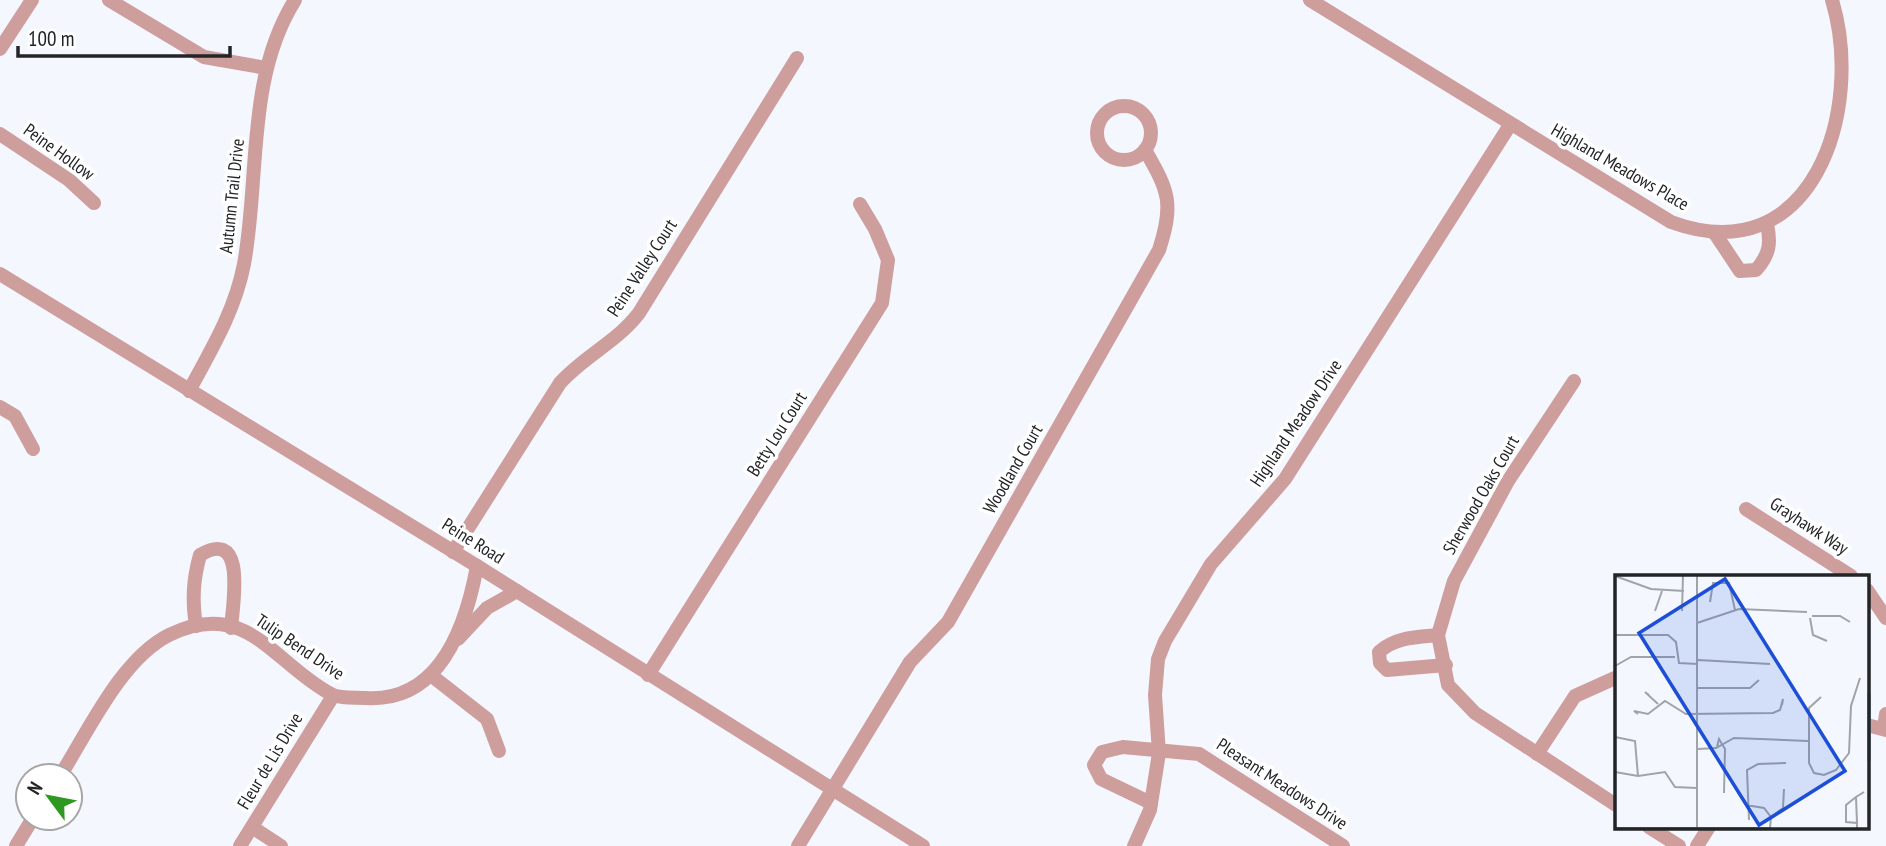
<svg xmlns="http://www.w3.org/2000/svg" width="1886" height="846" font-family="'PT Sans Narrow',sans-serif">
<rect width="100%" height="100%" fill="#f4f8fe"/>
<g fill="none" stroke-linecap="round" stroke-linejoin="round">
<!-- minor -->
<g stroke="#ce9e9d" stroke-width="14">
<path d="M109,0l95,57 62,11"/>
<path d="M1310,0l361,222c142,52 194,-112 161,-222"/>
<path d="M0,49l32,-49"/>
<circle cx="1124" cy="133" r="27"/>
<path d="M0,134l69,46 25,23"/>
<path d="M1714,232l26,39 16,-1c14,-16 15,-27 11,-46"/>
<path d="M0,274l477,292 446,280"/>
<path d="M1574,381l-66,100 -54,100 -16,54 10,50 27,28 141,92"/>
<path d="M189,391c22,-41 46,-80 55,-127 16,-87 2,-186 51,-264"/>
<path d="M0,407l15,9 18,33"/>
<path d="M1746,509l105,67"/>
<path d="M453,552l107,-169c24,-27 57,-41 79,-70l158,-255"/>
<path d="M1867,590l19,28"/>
<path d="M196,626c-4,-26 -3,-46 4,-71 47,-28 33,48 31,73"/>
<path d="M1438,635c-21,2 -43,2 -59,17l1,11 7,7 59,-5"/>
<path d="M458,639l29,-31 30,-17"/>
<path d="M648,675l234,-372 6,-43 -13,-31 -15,-25"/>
<path d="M432,676l55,43 12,32"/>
<path d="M1867,725l19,5"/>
<path d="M1884,729l2,-15"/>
<path d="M1537,754l38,-58 40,-18"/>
<path d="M60,776c28,-44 61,-117 109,-141 78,-38 105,29 162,59 9,5 25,3 36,4 73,4 99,-72 110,-132"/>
<path d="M1151,803l-50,-24 -7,-14 8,-13 21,-5 76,7 144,92"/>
<path d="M252,827l29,19"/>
<path d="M1649,827l30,19"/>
<path d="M16,846l17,-28"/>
<path d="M240,846l93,-150"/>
<path d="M798,846l112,-184 38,-40 211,-372c15,-46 10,-59 -14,-100"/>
<path d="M1134,846l16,-36 9,-57 -4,-58 3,-36 7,-18 46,-77 74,-85 225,-354"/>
<path d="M1697,846l12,-19"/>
</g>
</g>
<g text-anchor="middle" stroke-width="7" stroke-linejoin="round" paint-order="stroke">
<!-- street labels -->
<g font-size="18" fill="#222426" stroke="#fff">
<text transform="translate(59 152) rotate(36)" y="6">Peine Hollow</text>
<text transform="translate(1620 167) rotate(30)" y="6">Highland Meadows Place</text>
<text transform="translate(232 196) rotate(-84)" y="6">Autumn Trail Drive</text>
<text transform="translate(642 268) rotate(-57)" y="6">Peine Valley Court</text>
<text transform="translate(1296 423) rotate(-56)" y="6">Highland Meadow Drive</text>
<text transform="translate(777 434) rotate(-58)" y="6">Betty Lou Court</text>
<text transform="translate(1013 469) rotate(-60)" y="6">Woodland Court</text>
<text transform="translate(1481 495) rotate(-60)" y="6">Sherwood Oaks Court</text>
<text transform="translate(1809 526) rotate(33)" y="6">Grayhawk Way</text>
<text transform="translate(473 541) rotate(32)" y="6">Peine Road</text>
<text transform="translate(300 647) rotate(34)" y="6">Tulip Bend Drive</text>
<text transform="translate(270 761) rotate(-59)" y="6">Fleur de Lis Drive</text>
<text transform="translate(1282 784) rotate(33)" y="6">Pleasant Meadows Drive</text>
</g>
</g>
<!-- overview -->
<g transform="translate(1615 575)">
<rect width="254" height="254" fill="#f4f8fe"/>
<path fill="none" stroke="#85bed5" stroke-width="3.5" d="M254,118v68"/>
<path fill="none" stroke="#a0a3a8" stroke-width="2" d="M82,0v253M0,1l36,13 33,2M95,27l3,-19h16l6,27M40,36l7,-20M67,36l1,-36M197,41h28l10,6M195,43l3,17 14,6M82,48l42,-14 68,3M0,60h53l8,7 3,21 19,1M83,85l72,4M0,91l16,-9h44M83,113h52l9,-8M34,120l-4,-3 13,12M206,122l-12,11v55l5,10 10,2 12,-5 13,-17 2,-47 9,-28M23,139l-4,-3 14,3 17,-13 21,13 87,-1 7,-3 3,-11 -1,6M0,162l20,4 3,35M102,172l2,-8 6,10 -1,44M83,174l18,-1 18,-10 74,3M0,197l23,4 27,-4 10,15 22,1M241,222l-10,8v17l11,1v5M131,230l18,3 7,9 -1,11M156,242l12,-9 1,-19M134,245l-2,-50 11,-6 28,-1M242,248l-1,-26 8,-5M0,253h155"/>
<path fill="#1d4ed8" fill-opacity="0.15" stroke="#1d4ed8" stroke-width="3.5" d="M110,4l120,192 -86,54 -120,-192z"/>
<rect width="254" height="254" fill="none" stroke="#222426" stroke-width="3.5"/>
</g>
<!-- north arrow -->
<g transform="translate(49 797) rotate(302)"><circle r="33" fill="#ffffff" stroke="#a7a7a8" stroke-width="2"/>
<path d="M0-5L12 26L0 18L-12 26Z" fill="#2f9821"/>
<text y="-10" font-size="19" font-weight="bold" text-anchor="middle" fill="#222426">N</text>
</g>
<!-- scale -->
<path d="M18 46v10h212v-10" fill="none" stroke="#222426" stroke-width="3.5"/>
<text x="28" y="46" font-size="21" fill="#222426" stroke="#ffffff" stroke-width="5" paint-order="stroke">100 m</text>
</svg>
